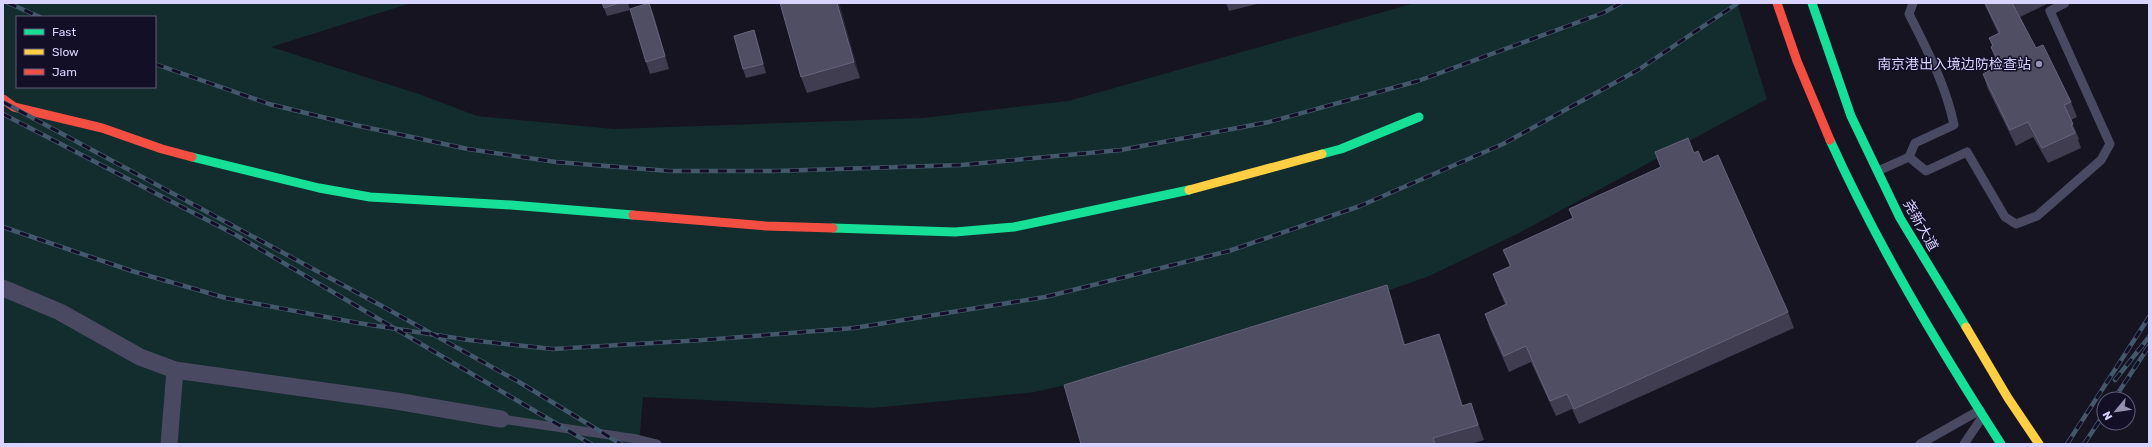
<svg xmlns="http://www.w3.org/2000/svg" width="2152" height="447" font-family="Rubik,'Noto Sans SC',sans-serif">
<rect width="100%" height="100%" fill="#161421"/>
<!-- green -->
<path fill="#132c2d" fill-rule="evenodd" d="M3,3h408l-140,44 148,47 58,22 137,13 309,-11 145,-17 347,-98h322l30,96 -248,134 -92,44 -107,37 -178,53 -107,25 -162,16 -230,-11 -4,47h-636zM17,17h138v70h-138z"/>
<g fill="none" stroke-linecap="round" stroke-linejoin="round">
<!-- lane -->
<g stroke="#4a4962" stroke-width="9">
<path d="M1909,157l17,14 41,-19 38,65 11,7 21,-8 64,-56 9,-16 -60,-133 15,-8"/>
<path d="M1878,171l31,-14 6,-14 39,-18c-8,-40 -27,-75 -45,-111l4,-11"/>
<path d="M501,419l136,20 20,5"/>
<path d="M1920,444l60,-34"/>
<path d="M1964,444l19,-28"/>
</g>
<!-- street -->
<g stroke="#4a4962" stroke-width="17">
<path d="M3,288l57,24 80,45 35,13 221,31 105,18"/>
<path d="M169,444l6,-74"/>
</g>
<!-- fast -->
<g stroke="#16e098" stroke-width="9">
<path d="M1812,3l39,113 49,102 66,109"/>
<path d="M1830,140c48,106 108,206 171,304"/>
<path d="M1322,154l19,-5 78,-32"/>
<path d="M192,157l127,31 51,9 141,8 122,10"/>
<path d="M833,228l122,4 59,-5 175,-37"/>
</g>
<!-- slow -->
<g stroke="#ffcf43" stroke-width="9">
<path d="M1189,190l133,-36"/>
<path d="M1966,327l42,71 31,46"/>
</g>
<!-- jam -->
<g stroke="#f24e42" stroke-width="9">
<path d="M1777,3l20,58 33,79"/>
<path d="M3,99l11,8 88,21 60,21 30,8"/>
<path d="M633,215l133,11 67,2"/>
</g>
<defs>
<g id="rail">
<path d="M8,3l32,14"/>
<path d="M155,64l114,40 86,21 113,24 88,13 113,9h107l185,-6 160,-15 148,-28 149,-41 185,-68 18,-10"/>
<path d="M3,102l377,203 139,77 102,62"/>
<path d="M3,114l233,121 355,209"/>
<path d="M3,227l129,44 94,27 132,25 111,17 84,9 150,-9 151,-12 191,-31 184,-46 131,-45 143,-62 135,-74 100,-67"/>
<path d="M2115,380l34,-43"/>
<path d="M2114,399l35,-53"/>
<path d="M2067,444l82,-127"/>
<path d="M2084,444l20,-30"/>
</g>
</defs>
<!-- rail casing -->
<use href="#rail" stroke="#43596b" stroke-width="4.5"/>
<!-- rail -->
<use href="#rail" stroke="#130f26" stroke-width="3" stroke-dasharray="9" stroke-linecap="butt"/>
</g>
<!-- wall -->
<g fill="#403d50">
<path d="M602,3h26l2,7 -23,6z"/>
<path d="M649,3l5,13 15,53 -19,5 -4,-12z"/>
<path d="M780,3h59l21,75 -53,15 -6,-16z"/>
<path d="M1226,3h35l-32,8z"/>
<path d="M1984,3h65l-29,14 16,31 35,54 6,15 -6,3 8,19 -1,1 3,8 -33,15 -15,-26 -17,9 -28,-57 -5,-15 15,-8 -7,-19 1,-1 -3,-8 9,-5z"/>
<path d="M754,30l3,9 9,34 -20,5 -3,-9z"/>
<path d="M1655,152l39,1 9,9 85,150 6,16 -215,96 -7,-15 -16,7 -25,-54 -22,10 -19,-43 -5,-15 20,-10 -6,-14 -6,-16 17,-7 -7,-17 70,-32 -4,-9 91,-42z"/>
<path d="M1387,285l5,15 13,44 40,5 18,57 8,-3 13,37 -13,4h-390z"/>
</g>
<!-- shaded-wall -->
<g fill="#282635">
<path d="M649,3l5,13 15,53 -4,-13z"/>
<path d="M837,3h2l21,75 -6,-16z"/>
<path d="M754,30l3,9 9,34 -3,-9z"/>
<path d="M1387,285l5,15 18,60 -6,-15z"/>
<path d="M1439,334l6,15 23,72 -6,-15z"/>
<path d="M1471,403l6,16 7,21 -6,-15z"/>
</g>
<!-- building -->
<g fill="#504e63" stroke="#66637b">
<path d="M602,3h17l-15,5z"/>
<path d="M649,3l16,53 -19,6 -16,-53z"/>
<path d="M780,3h57l17,59 -53,15z"/>
<path d="M1985,3h27l24,45 7,-3 28,57 -7,3 9,19 -2,1 4,8 -33,15 -14,-26 -18,8 -27,-56 17,-9 -9,-18 2,-2 -4,-7 11,-5z"/>
<path d="M754,30l9,34 -20,5 -9,-33z"/>
<path d="M1688,138l6,15 4,-2 5,11 15,-7 70,157 -214,97 -7,-15 -17,7 -24,-55 -22,10 -19,-42 22,-10 -14,-30 18,-8 -8,-16 70,-32 -4,-9 92,-42 -6,-15z"/>
<path d="M1387,285l17,60 35,-11 23,72 9,-3 7,22 -45,13 2,6h-354l-17,-59z"/>
</g>
<!-- markers -->
<circle fill="#9591b1" stroke="#130f26" stroke-width="1.5" cx="2039" cy="64" r="4"/>
<g text-anchor="middle" stroke-width="3" stroke-linejoin="round" paint-order="stroke">
<!-- poi labels -->
<g font-size="14" fill="#d9d4ff" stroke="#130f26" text-anchor="end">
<text x="2031" y="69">南京港出入境边防检查站</text>
</g>
<!-- street labels -->
<g font-size="14" fill="#d9d4ff" stroke="#130f26">
<text transform="translate(1921 225) rotate(61)" y="5">尧新大道</text>
</g>
</g>
<!-- border -->
<rect width="2152" height="447" fill="none" stroke="#d9d4ff" stroke-width="8"/>
<!-- legend -->
<rect x="16" y="16" width="140" height="72" fill="#130f26" stroke="#625e7d"/>
<rect x="24" y="29" width="20" height="6" fill="#16e098" stroke="#625e7d"/>
<text x="52" y="36" font-size="12" fill="#d9d4ff">Fast</text>
<rect x="24" y="49" width="20" height="6" fill="#ffcf43" stroke="#625e7d"/>
<text x="52" y="56" font-size="12" fill="#d9d4ff">Slow</text>
<rect x="24" y="69" width="20" height="6" fill="#f24e42" stroke="#625e7d"/>
<text x="52" y="76" font-size="12" fill="#d9d4ff">Jam</text>
<!-- north arrow -->
<g transform="translate(2116 411) rotate(241)"><circle r="19" fill="#130f26" stroke="#625e7d"/>
<path d="M0-3L7 15L0 10L-7 15Z" fill="#9591b1"/>
<text y="-6" font-size="11" font-weight="bold" text-anchor="middle" fill="#d9d4ff">N</text>
</g>
</svg>
